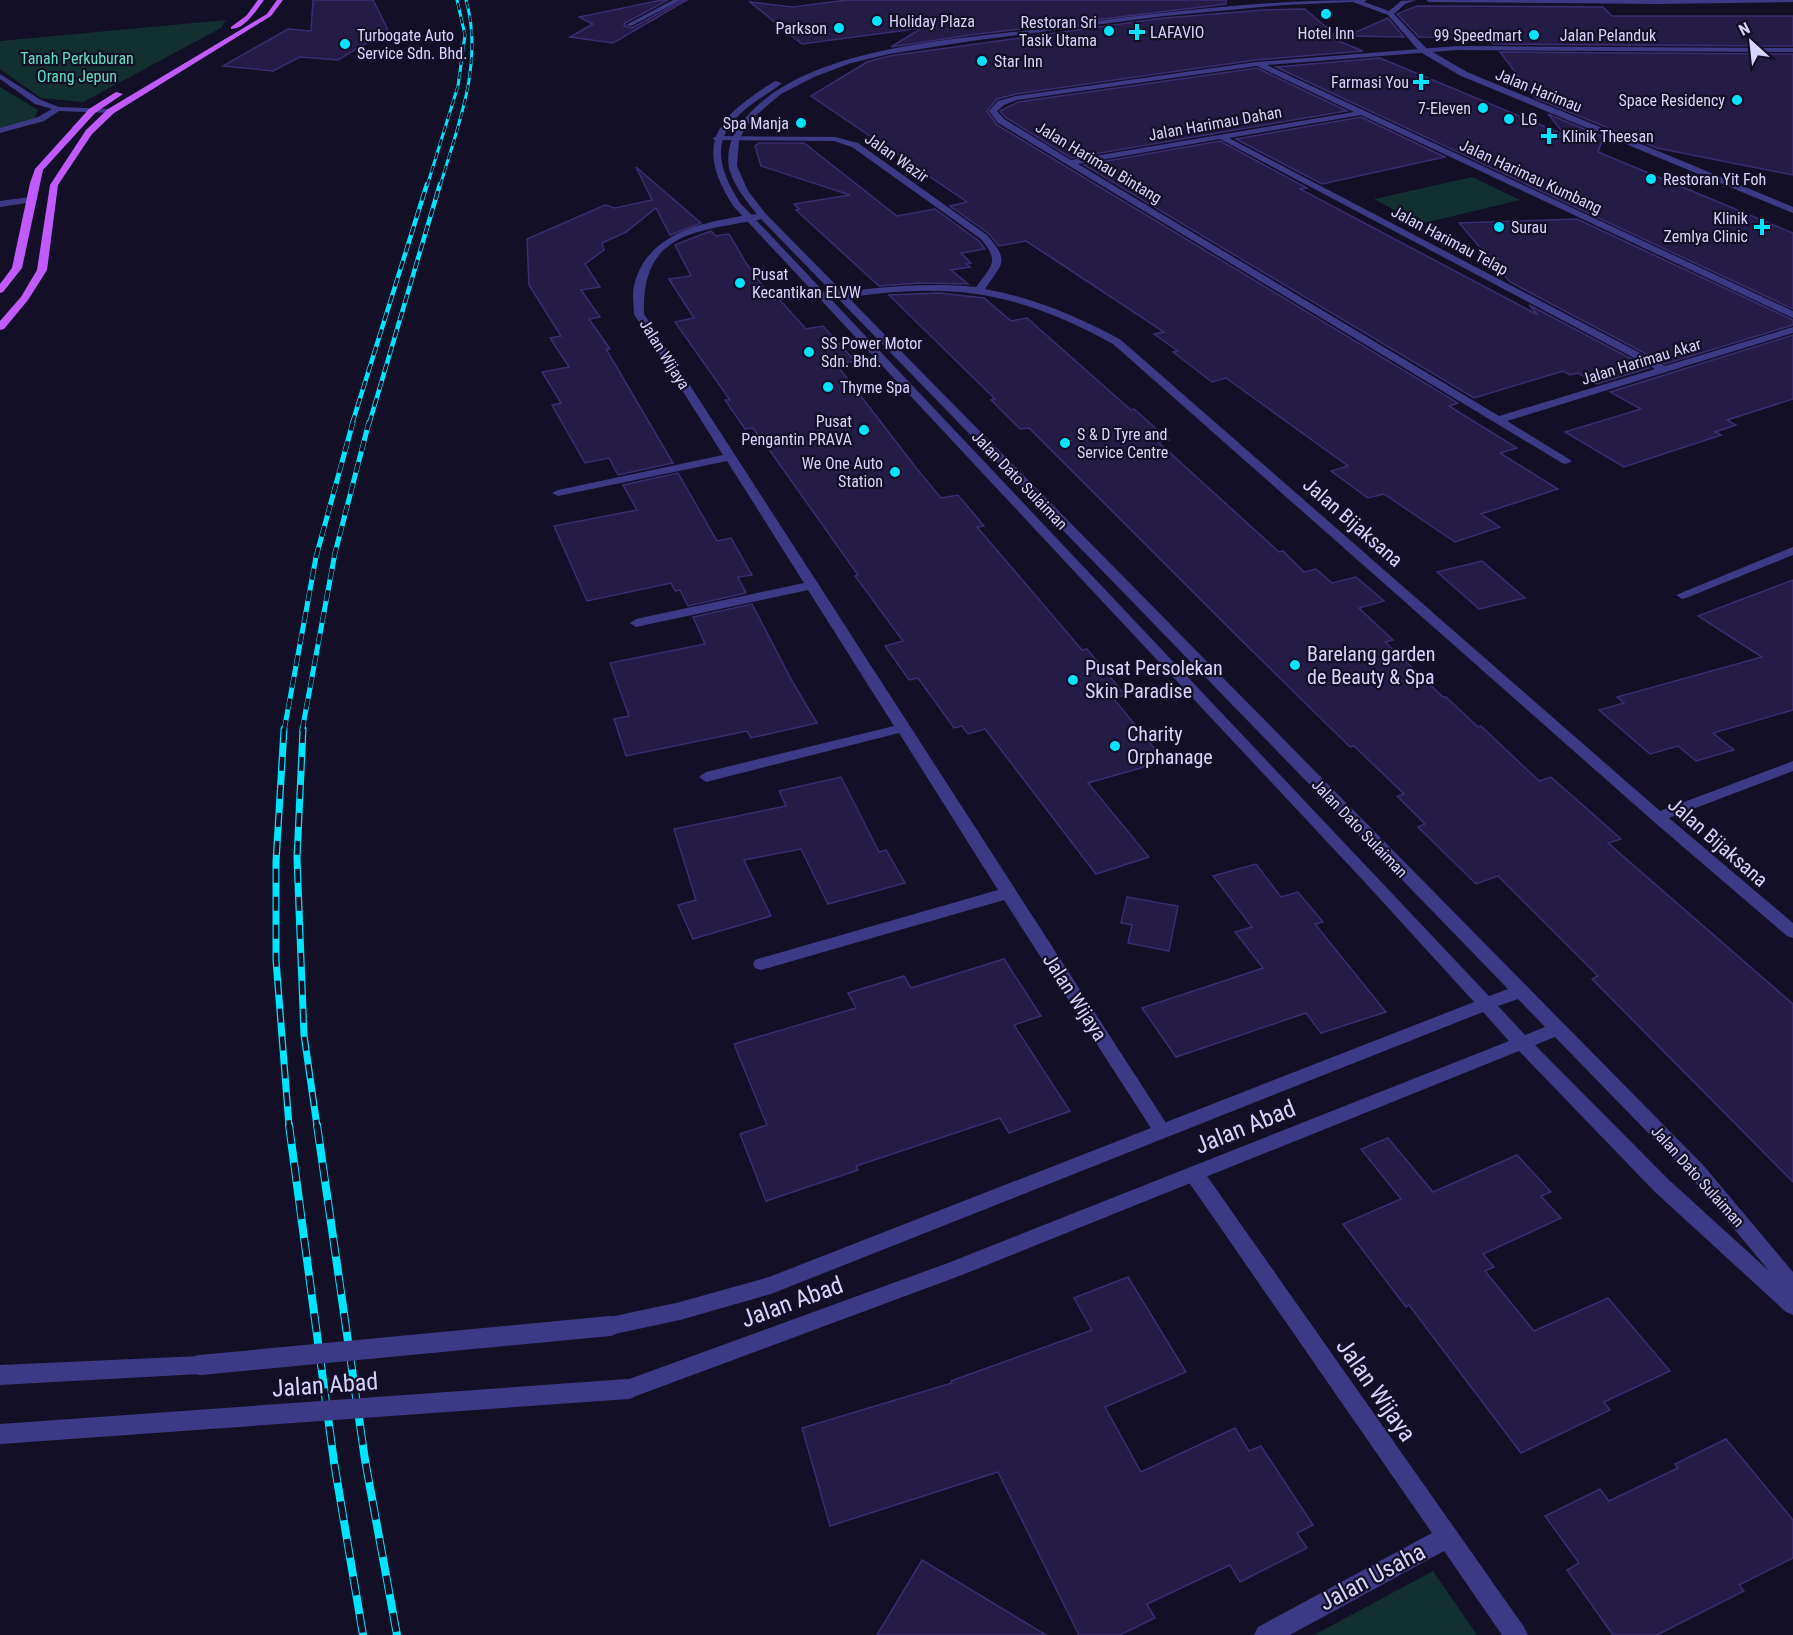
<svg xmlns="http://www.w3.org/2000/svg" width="1793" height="1635" font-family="'Roboto Condensed',sans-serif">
<rect width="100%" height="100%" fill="#130f26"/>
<!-- green -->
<g fill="#12302f">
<path d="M226,20l-5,8 -138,74 -42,-4 -41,-29v-28z"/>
<path d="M0,87l38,23 -5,11 -33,7z"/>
<path d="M1472,177l48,23 -100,24 -46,-25z"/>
<path d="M1433,1571l44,64h-163z"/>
</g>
<!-- building -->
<g fill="#241b47" stroke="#3b2d73" stroke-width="1.5">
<path d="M313,0h60l15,30 -50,30 -38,-3 -27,14 -50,-5 65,-37 23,2z"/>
<path d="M662,0h6l-43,23 -1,3 8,2 51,-28h4l-74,43 -43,-6 23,-13 -14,-7z"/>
<path d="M847,0h379v4l-256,31 -79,12 31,-19 -120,16 -52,-42 43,5z"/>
<path d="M1417,6l186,1 9,9h181v30l-300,-2 -5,-6 -69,-1 -22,-23z"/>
<path d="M1305,9l31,27h-10l37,15 -107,9 -240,34 -19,5 -10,12 10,14 461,278 -9,3 68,42 -17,5 58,36 -77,25 19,13 -45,15 -71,-48 -16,4 -37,-27 17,-5 -122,-88 -14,4 -39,-30 5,-1 -24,-17 10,-2 -112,-74 -26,-17 -27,5 -11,-13 -38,-27 17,-4 -156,-106 56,-34 22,-6 275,-38 99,-8z"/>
<path d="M1388,18l16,19 -57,-1z"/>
<path d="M1500,52l293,2v121l-136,-27 -122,-50z"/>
<path d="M1380,58l185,77 -17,-21 58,24h-3l-5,14 195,81v76l-517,-242z"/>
<path d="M1257,68l90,43 -276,47 -66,-41 -5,-6 18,-9z"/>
<path d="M1361,117l84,40 -123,27 -86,-45z"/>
<path d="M1220,141l87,47 -7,1 238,126 -9,-10 120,63 -52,16 -19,-11 -8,2 -7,-4 -89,27 -390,-233z"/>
<path d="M759,143h45l93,73 38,-7 44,32 6,8 -24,4 10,10 -5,1 4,3 -19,3 17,14 -49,-1 -40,3 -83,-76 3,-1 -5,-5 56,-9 -89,-29 -6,-20z"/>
<path d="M636,167l65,56 -31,12 -14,-27 -30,24 -24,11 2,7 -19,14 15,23 -19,3 19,27 -11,2 21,30h-4l67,114 -55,12 -9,-17 -24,5 -33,-58 9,-2 -19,-31 27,-5 -19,-29 11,-2 -32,-51 -2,-46 78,-34 10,3 37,-8z"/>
<path d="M1577,219l216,101v5l-128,39 -155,-82 -51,-59z"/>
<path d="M711,231l5,5 13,-2 17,29 27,37 6,-1 27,30 17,-3 32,35 -19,3 81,105 24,29 17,-3 26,31 -7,1 105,123 5,-1 38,46 -12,3 52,63 -77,22 61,74 -53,17 -111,-145 -17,5 -6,-8 -8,2 -36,-50 -9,2 -24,-34 18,-5 -48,-65 3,-1 -85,-120 -20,-27 -8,1 -20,-29h5l-55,-78 19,-4 -25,-39 22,-3 -16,-31z"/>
<path d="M939,293l45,5 27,23 16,-3 104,92 3,-1 35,31 -11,2 121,110 4,-1 21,21 12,-3 16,14 24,-6 28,24 -25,7 34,32 -8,2 58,55h3l32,30 3,-1 58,55 12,-4 70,62 -13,4 185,161v178l-201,-203 6,-3 -100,-100 -22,8 -58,-57 7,-3 -28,-28 7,-2 -50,-48 -4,1 -110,-108 -211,-211 -9,1 -29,-29 4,-1 -106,-104z"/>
<path d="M1793,335v64l-66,21 9,5 -21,7 6,3 -97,32 -59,-35 76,-23 -31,-17z"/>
<path d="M678,473l39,68 14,-3 21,37 -14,2 8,16 -58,13 -8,-16 -5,1 -4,-8 -84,18 -33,-75 83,-16 -14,-25z"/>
<path d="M1482,561l43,37 -46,11 -42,-37z"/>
<path d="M1793,580v130l-80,23 21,17 -38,11 -18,-15 -28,8 -51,-44 25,-7 -7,-6 145,-40 -64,-41z"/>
<path d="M752,604l40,77 25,42 -66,15 -4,-7 -121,25 -12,-37 15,-3 -19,-53 95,-19 -12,-27z"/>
<path d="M841,777l38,75 7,-2 19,33 -77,21 -27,-55 -57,11 27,56 -78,23 -15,-34 18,-5 -22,-71 112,-23 -7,-15z"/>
<path d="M1256,864l25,33 17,-5 25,30 -8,2 71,88 -65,21 -15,-20 -130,44 -34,-49 121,-40 -28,-36 17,-5 -39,-51z"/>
<path d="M1127,897l51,9 -9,45 -41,-8 4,-18 -11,-2z"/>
<path d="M1004,959l37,57 -27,9 56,86 -61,22 -9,-15 -144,48 2,4 -92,31 -26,-67 27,-9 -33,-81 122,-36 -8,-15 56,-17 7,12z"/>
<path d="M1388,1138l45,54 84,-37 34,37 -10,4 20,22 -78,36 11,13 -9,4 49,60 74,-33 62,73 -66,31 6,8 -89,43 -112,-148 -3,2 -63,-83 58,-25 -40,-50z"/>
<path d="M1128,1277l58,95 -81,35 36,65 94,-44 14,23 12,-5 52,79 -16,8 10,15 -67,34 -10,-17 -83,39 8,14 -35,17h-41l-81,-163 -168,54 -28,-98 150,-45 -1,-2 141,-51 -18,-32z"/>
<path d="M1726,1439l67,81v38l-54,27 5,6 -87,44h-44l-46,-65 12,-7 -34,-47 55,-27 9,12 69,-33 -3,-4z"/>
<path d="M922,1560l124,75h-169z"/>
</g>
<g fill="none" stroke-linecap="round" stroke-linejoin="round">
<!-- minor -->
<g fill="#3d3a85" fill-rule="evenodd">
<path d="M673,0h8l-50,26 -5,-1z"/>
<path d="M1457,46l336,2v4l-336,-2 -190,15 526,246v7l-432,-203 -132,23 436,228 128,-39v6l-286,88 65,40 -6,3 -4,-1 -564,-340 -9,-12 9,-10 18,-5 240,-34zM1257,66l97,46 -283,48 -67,-41 -7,-8 7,-6 13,-5zM1220,139l435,230 -156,47 -421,-252z"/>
<path d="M0,74l41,26 18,7 52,2 4,2 -4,2 -52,-2 -15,10 -44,12v-5l38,-11 14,-8 -17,-5 -35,-25z"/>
<path d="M717,136l118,1 23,6 129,92c23,27 16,27 -2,54 49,9 92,27 136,51l539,471 133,-50v10l-124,47 124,105v15l-6,-2 -134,-115 -540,-477c-105,-58 -172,-62 -289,-43l-5,-3 5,-3c51,-8 101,-13 152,-8 16,-22 24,-25 5,-48l-129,-92 -18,-6 -120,-1 -1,-2z"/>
<path d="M30,197l3,1v4l-33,5v-6z"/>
<path d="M763,213l4,3 -1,2c-65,14 -125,10 -122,96l524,812 3,5 -3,5 -6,2 -6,-2 -152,-236 -243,70 -6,-2 -2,-4 2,-4 6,-2 237,-68 -99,-157 -193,49 -7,-5 7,-5 188,-46 -86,-136 -172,37 -6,-4 6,-4 168,-36 -77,-122 -169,35 -6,-3 6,-3 165,-35 -89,-141c0,-9 -2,-19 0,-28 13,-58 80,-66 129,-73z"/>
<path d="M1793,547v8l-107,43 -4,1 -6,-4z"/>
<path d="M1195,1167l7,2 322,458 4,8h-26l-58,-84 -154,84h-36l4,-8 174,-94 -244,-352 -2,-6 2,-6z"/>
</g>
<!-- tertiary -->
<g fill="#3d3a85" fill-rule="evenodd">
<path d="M1367,0l-3,2 25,9 12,-10 15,-1 -11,4 -11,10 32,34 41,24 326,135v6l-332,-137 -41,-24 -32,-37 -35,-13 -69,3 -120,11 -193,25 -82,13 -38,9 -37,14 -33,17 -26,22 -10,12 -6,13 -2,25 11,25 18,23 938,952 89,106v43l-7,-3 -131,-120 -136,-141 -557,224 -334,124 -7,-3 -3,-7 3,-7 327,-119 561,-222 -26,-29 -712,282 -91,26 -70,15 -7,-3 -3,-6 3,-6 7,-3 70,-15 89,-25 705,-275 -103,-113 -637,-682c-42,-64 -16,-90 41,-126l7,2c-11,9 -24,16 -35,25 -38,30 -29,60 -7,95l749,793 19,-7 -748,-771c-12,-15 -26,-31 -31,-50 -3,-17 3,-33 13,-46 60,-77 215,-82 305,-94 107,-15 212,-28 320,-28zM1518,999l27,28 -20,8 -27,-29zM1555,1037l135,139 79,95 -100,-91 -134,-135z"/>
<path d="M1426,0h367v2l-135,2 -229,-2z"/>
<path d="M200,1356l7,2 3,7 -3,7 -7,2 -200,11v-20z"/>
</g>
<!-- primary -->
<g fill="#c25bff" fill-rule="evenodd">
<path d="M258,0h6c-8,11 -19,29 -33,29v-2l15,-11z"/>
<path d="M277,0h6l-12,16 -157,97 -22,21 -34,51 -11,85 -19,30 -24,29 -4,1v-9l21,-24 16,-27 13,-85 36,-55 22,-21 159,-95z"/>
<path d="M116,92l7,2 -28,19 -52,57 -21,98 -19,24 -3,1v-9l12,-16 18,-85 5,-14 54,-60z"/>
</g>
<defs>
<g id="rail-far4">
<path d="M427,186l31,-100 7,-51 -8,-35"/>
<path d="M440,186c18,-61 44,-123 26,-186"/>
</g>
<g id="rail-far3">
<path d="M352,424l75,-240"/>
<path d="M369,424l71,-240"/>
</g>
<g id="rail-far2">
<path d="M284,731l32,-174 37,-135"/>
<path d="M302,731l33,-178 34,-131"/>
</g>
<g id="rail-far1">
<path d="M284,729l-8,133v98l13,166"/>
<path d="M303,729l-6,129 7,177 13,91"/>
</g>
<g id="rail">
<path d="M289,1125l45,337 29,173"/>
<path d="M317,1125l48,335 32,175"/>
</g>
</defs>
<!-- rail-far4 casing -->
<use href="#rail-far4" stroke="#00e5ff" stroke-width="3"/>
<!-- rail-far3 casing -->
<use href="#rail-far3" stroke="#00e5ff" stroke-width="4.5"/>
<!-- rail-far2 casing -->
<use href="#rail-far2" stroke="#00e5ff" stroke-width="5"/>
<!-- rail-far1 casing -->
<use href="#rail-far1" stroke="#00e5ff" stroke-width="7"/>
<!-- rail casing -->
<use href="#rail" stroke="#00e5ff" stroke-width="8"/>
<!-- rail-far4 -->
<use href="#rail-far4" stroke="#130f26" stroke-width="2" stroke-dasharray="7" stroke-linecap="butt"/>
<!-- rail-far3 -->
<use href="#rail-far3" stroke="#130f26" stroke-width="3" stroke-dasharray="9" stroke-linecap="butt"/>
<!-- rail-far2 -->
<use href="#rail-far2" stroke="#130f26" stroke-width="4" stroke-dasharray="11" stroke-linecap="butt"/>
<!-- rail-far1 -->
<use href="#rail-far1" stroke="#130f26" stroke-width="4.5" stroke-dasharray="14" stroke-linecap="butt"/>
<!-- rail -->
<use href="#rail" stroke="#130f26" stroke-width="6" stroke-dasharray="19" stroke-linecap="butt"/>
<!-- tertiary-bridge -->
<g stroke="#3d3a85" stroke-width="20">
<path d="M200,1365l410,-39"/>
<path d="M0,1434l628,-45"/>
</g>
</g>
<!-- markers -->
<g fill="#00e5ff" stroke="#130f26" stroke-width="2">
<circle cx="1326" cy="14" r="6"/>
<circle cx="877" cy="21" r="6"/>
<circle cx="839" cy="28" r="6"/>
<circle cx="1109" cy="31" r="6"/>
<path d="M1134 23h6v6h6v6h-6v6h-6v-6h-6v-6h6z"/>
<circle cx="1534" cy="35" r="6"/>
<circle cx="345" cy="44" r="6"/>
<circle cx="982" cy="61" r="6"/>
<path d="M1418 73h6v6h6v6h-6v6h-6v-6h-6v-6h6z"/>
<circle cx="1737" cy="100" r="6"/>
<circle cx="1483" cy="108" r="6"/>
<circle cx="1509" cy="119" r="6"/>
<circle cx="801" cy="123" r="6"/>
<path d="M1546 127h6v6h6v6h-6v6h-6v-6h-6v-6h6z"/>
<circle cx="1651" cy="179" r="6"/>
<circle cx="1499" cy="227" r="6"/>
<path d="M1759 218h6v6h6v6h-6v6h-6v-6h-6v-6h6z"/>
<circle cx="740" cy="283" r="6"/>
<circle cx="809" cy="352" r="6"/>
<circle cx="828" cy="387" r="6"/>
<circle cx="864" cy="430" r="6"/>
<circle cx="1065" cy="443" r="6"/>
<circle cx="895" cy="472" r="6"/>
<circle cx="1295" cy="665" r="6"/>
<circle cx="1073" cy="680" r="6"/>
<circle cx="1115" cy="746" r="6"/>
</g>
<g text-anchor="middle" stroke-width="4.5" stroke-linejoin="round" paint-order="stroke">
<!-- far-poi labels -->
<g font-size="16" fill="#d9d4ff" stroke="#130f26" text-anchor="start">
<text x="889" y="27">Holiday Plaza</text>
<text x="1097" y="28" text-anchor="end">Restoran Sri<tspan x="1097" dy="18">Tasik Utama</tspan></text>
<text x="827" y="34" text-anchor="end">Parkson</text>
<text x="1150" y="38">LAFAVIO</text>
<text x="1326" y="39" text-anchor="middle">Hotel Inn</text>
<text x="357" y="41">Turbogate Auto<tspan x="357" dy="18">Service Sdn. Bhd.</tspan></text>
<text x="1522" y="41" text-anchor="end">99 Speedmart</text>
<text x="994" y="67">Star Inn</text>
<text x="1409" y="88" text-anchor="end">Farmasi You</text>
<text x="1725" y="106" text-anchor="end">Space Residency</text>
<text x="1471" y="114" text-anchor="end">7-Eleven</text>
<text x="1521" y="125">LG</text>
<text x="789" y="129" text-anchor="end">Spa Manja</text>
<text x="1562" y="142">Klinik Theesan</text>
<text x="1663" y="185">Restoran Yit Foh</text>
<text x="1748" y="224" text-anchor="end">Klinik<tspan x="1748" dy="18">Zemlya Clinic</tspan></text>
<text x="1511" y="233">Surau</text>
<text x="752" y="280">Pusat<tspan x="752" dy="18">Kecantikan ELVW</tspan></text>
<text x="821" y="349">SS Power Motor<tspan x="821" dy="18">Sdn. Bhd.</tspan></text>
<text x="840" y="393">Thyme Spa</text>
<text x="852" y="427" text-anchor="end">Pusat<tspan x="852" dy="18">Pengantin PRAVA</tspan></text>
<text x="1077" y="440">S &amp; D Tyre and<tspan x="1077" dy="18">Service Centre</tspan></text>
<text x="883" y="469" text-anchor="end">We One Auto<tspan x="883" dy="18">Station</tspan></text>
</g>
<!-- far-street labels -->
<g font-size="16" fill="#d9d4ff" stroke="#130f26">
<text x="1608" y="41">Jalan Pelanduk</text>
<text transform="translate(1539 90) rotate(22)" y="6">Jalan Harimau</text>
<text transform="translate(1215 123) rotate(-10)" y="6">Jalan Harimau Dahan</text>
<text transform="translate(897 157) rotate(35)" y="6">Jalan Wazir</text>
<text transform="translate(1099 162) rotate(31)" y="6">Jalan Harimau Bintang</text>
<text transform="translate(1531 176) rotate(25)" y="6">Jalan Harimau Kumbang</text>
<text transform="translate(1450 240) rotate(28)" y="6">Jalan Harimau Telap</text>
<text transform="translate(665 354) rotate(58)" y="6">Jalan Wijaya</text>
<text transform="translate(1641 361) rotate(-17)" y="6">Jalan Harimau Akar</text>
<text transform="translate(1020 480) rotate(46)" y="6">Jalan Dato Sulaiman</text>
<text transform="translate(1360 828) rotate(46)" y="6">Jalan Dato Sulaiman</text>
<text transform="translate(1698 1176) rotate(48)" y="6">Jalan Dato Sulaiman</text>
</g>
<!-- far-park labels -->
<g font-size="16" fill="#5fe0c0" stroke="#130f26">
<text x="77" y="64">Tanah Perkuburan<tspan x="77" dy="18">Orang Jepun</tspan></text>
</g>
<!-- street labels -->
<g font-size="20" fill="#d9d4ff" stroke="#130f26">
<text transform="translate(1353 522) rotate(41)" y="7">Jalan Bijaksana</text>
<text transform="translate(1718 842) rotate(41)" y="7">Jalan Bijaksana</text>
<text transform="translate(1075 997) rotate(57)" y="7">Jalan Wijaya</text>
</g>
<!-- poi labels -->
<g font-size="20" fill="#d9d4ff" stroke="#130f26" text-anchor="start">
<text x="1307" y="661">Barelang garden<tspan x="1307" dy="23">de Beauty &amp; Spa</tspan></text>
<text x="1085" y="675">Pusat Persolekan<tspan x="1085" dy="23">Skin Paradise</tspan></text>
<text x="1127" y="741">Charity<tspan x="1127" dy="23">Orphanage</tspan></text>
</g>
<!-- near-street labels -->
<g font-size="24" fill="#d9d4ff" stroke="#130f26">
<text transform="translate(1245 1127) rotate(-22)" y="8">Jalan Abad</text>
<text transform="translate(792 1302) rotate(-20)" y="8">Jalan Abad</text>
<text transform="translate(325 1385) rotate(-4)" y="8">Jalan Abad</text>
<text transform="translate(1376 1390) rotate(55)" y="8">Jalan Wijaya</text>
<text transform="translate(1372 1577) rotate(-28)" y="8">Jalan Usaha</text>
</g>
</g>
<!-- north arrow -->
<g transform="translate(1751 42) rotate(333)" stroke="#130f26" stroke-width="4.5" paint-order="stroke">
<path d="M0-4.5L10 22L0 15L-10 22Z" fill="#d9d4ff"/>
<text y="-9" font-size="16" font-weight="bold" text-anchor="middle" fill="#d9d4ff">N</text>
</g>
</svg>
